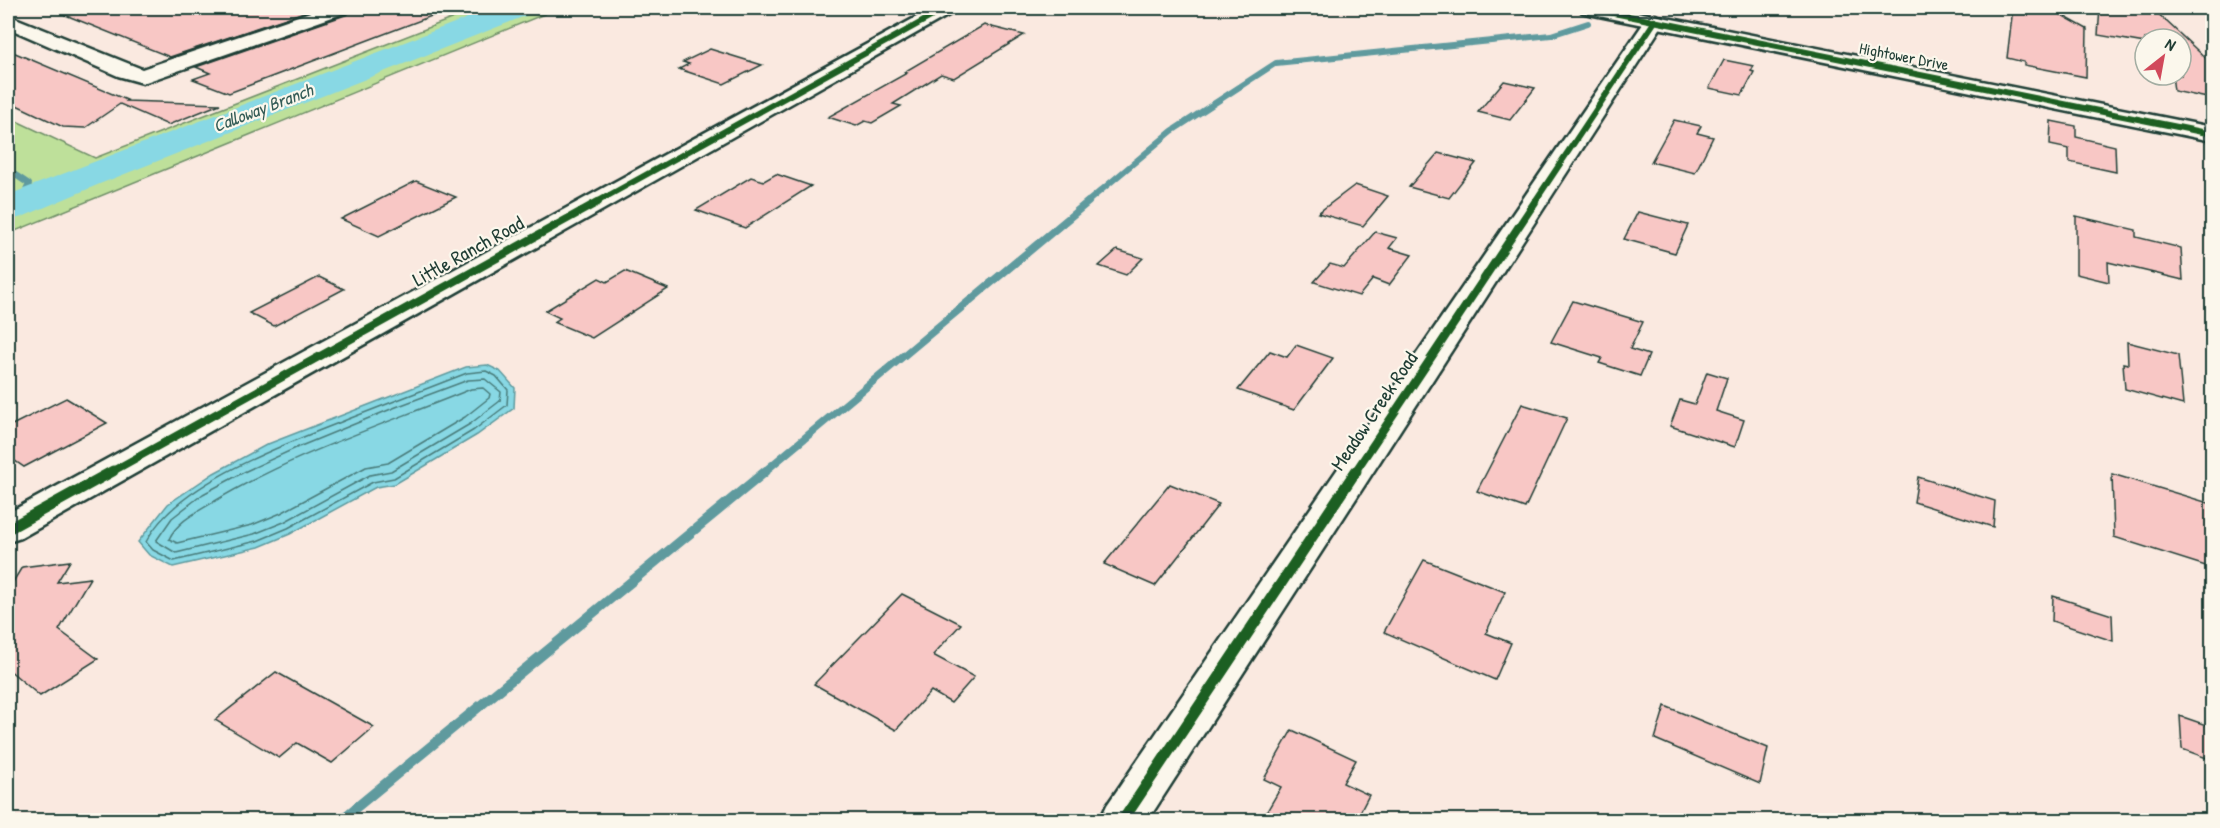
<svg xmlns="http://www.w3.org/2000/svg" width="2220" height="828" font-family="'Patrick Hand',sans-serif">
<rect width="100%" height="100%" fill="#fae9e0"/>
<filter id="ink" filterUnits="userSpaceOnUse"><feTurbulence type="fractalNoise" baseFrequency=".0167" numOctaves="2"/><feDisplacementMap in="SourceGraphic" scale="12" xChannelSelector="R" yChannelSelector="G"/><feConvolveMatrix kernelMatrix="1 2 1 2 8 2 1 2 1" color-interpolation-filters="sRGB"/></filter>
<g filter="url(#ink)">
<!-- green -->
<path fill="#bee09a" stroke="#6e8e67" stroke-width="1.5" d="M479,8h80l-551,226v-117l87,41z"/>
<!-- water -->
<path fill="#88d8e4" stroke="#5e9a9e" stroke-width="1.5" d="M487,365l13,6 15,17 -1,20 -37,27 -82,49 -19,3 -86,47 -31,13 -86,20 -24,-12 -11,-13 30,-38 46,-31 54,-29 198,-77z"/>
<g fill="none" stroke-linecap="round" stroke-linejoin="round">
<!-- shore -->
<g stroke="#497b7a" stroke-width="1.5">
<path d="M486,371l10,5 12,14 -1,15 -33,25 -80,48 -21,4 -85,46 -31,13 -83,20 -21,-11 -7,-8c30,-60 145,-100 205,-124 39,-15 77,-30 116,-45z"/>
<path d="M485,379l16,13 -1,9 -30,23 -79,47 -21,4 -86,47 -30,12 -78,19 -20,-12 16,-23 31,-24 43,-23 50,-23 100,-41 72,-27z"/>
<path d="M483,388l7,6 -1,4 -24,19 -77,46 -22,4 -85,46 -29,12 -75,18 -8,-4c8,-17 26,-26 41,-35 82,-50 173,-79 261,-115z"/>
</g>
<!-- stream-far2 -->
<g stroke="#5e9a9e" stroke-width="6">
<path d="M8,170l21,14 -9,19"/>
<path d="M1086,203l86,-72 104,-68 275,-28 37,-12"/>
</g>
<!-- stream-far1 -->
<g stroke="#5e9a9e" stroke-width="8">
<path d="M20,204l1,-2"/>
<path d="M764,472l324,-270"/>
</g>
<!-- stream -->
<path stroke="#5e9a9e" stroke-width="10" d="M341,820l425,-349"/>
<!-- river -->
<path fill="#88d8e4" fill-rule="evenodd" d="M493,8h41l-4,6 -428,169 -80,34 -14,4v-26z"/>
</g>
<!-- building -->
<g fill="#f8c7c5" stroke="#1f3d34" stroke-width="1.5">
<path d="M48,8h268l-146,49z"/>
<path d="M352,8h98v1l-221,84 -36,-14 17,-6 -14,-6 152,-53z"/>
<path d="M2013,8h36l38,21 -1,48 -62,-12v-3l-17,-4z"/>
<path d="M2100,8h52l60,56v35l-38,-8 -2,-16h9v-36h-36v4l-47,-8z"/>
<path d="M984,25l40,10 -70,43 -13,-4 -48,30 8,2 -29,17 -7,-2 -9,5 -28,-9 79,-44 -3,-1z"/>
<path d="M710,49l52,16 -38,19 -45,-15 10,-5 -6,-2z"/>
<path d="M8,50l119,50 -2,1 95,3 -52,21 -48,-21 -35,24 -22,-1 -55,-26z"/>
<path d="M1724,60l30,6 -3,5 3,1 -12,23 -33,-7z"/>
<path d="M1504,81l31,7 -25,32 -32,-8z"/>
<path d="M1674,120l27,6 -4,7 16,4 -18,36 -44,-11z"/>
<path d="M2051,121l25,5v11l39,9 1,26 -47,-10v-13l-19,-4z"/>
<path d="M1438,153l38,10 -27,35 -40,-11z"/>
<path d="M776,174l35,12 -66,42 -49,-18 55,-33 13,4z"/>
<path d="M416,181l40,16 -77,39 -38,-17z"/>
<path d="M1355,185l33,11 -25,30 -45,-13z"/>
<path d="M1638,212l50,13 -13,28 -51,-14z"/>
<path d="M2076,216l60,14v7l45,11 2,32 -75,-18 1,20 -33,-8z"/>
<path d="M1375,232l22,6 -8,10 23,7 -23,30 -16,-6 -14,17 -45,-14 16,-18 14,4z"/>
<path d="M1117,250l26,8 -17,17 -27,-9z"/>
<path d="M625,271l43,18 -76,49 -38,-16 6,-4 -15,-7 54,-33 8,4z"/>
<path d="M319,277l25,12 -70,37 -25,-13z"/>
<path d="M1573,301l70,21 -13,27 19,6 -9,21 -41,-13 3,-5 -51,-16z"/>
<path d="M2127,342l51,13 5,50 -58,-16 -2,-26 5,1z"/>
<path d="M1296,345l37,13 -39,52 -56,-20 32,-39 17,6z"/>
<path d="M1707,372l20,6 -11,33 28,9 -9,27 -65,-21 10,-26 15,4z"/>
<path d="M66,398l41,25 -83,44 -16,-11v-29z"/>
<path d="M1522,404l45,14 -42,90 -48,-17z"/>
<path d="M2112,474l100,30v64l-98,-31z"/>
<path d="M1918,477l77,24 -2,26 -79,-25z"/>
<path d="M1170,484l49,20 -64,82 -51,-22z"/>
<path d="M1424,560l81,32 -19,41 25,10 -16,37 -111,-48z"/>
<path d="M70,561l-13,21 33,-4 -31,52 39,29 -58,37 -32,-27v-79l14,-23z"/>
<path d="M902,594l59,30 -28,31 41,22 -23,26 -20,-12 -35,39 -82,-46z"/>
<path d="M2053,596l59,19 1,26 -61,-20z"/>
<path d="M276,672l98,55 -42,36 -35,-20 -18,15 -64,-38z"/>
<path d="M1665,706l103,42 -8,36 -105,-45z"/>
<path d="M2180,716l32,11v33l-30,-11z"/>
<path d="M1292,730l64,30 -13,23 26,12 -13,25h-94l19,-33 -17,-8z"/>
</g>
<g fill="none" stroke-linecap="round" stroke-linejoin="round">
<defs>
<g id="minor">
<path d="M322,8h28l-3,4 -204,71 -25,-7 -110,-48v-13l134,54z"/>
<path d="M933,8h24l-3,4 -933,526 -13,4v-29z"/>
<path d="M1655,15l7,2 3,4 -517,799h-48l7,-15 538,-784 3,-4z"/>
</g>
<path id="tertiary" d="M1579,8h38l595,119v14l-623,-127 -7,-2z"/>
</defs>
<!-- minor casing -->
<use href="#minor" stroke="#1f3d34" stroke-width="5"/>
<!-- tertiary casing -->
<use href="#tertiary" stroke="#1f3d34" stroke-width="5"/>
<!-- minor -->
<use href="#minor" fill="#fbf7ec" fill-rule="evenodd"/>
<!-- tertiary -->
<use href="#tertiary" fill="#fbf7ec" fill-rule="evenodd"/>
<defs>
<g id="cycleway-far2">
<path d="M1589,8l623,126"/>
<path d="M595,203l352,-195"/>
<path d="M1534,203l121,-182"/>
</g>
<g id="cycleway-far1">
<path d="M111,472l487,-270"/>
<path d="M1355,472l180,-270"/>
</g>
<g id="cycleway">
<path d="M8,529l105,-58"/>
<path d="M1123,820l233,-349"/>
</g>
</defs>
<!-- cycleway-far2 casing -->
<use href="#cycleway-far2" stroke="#fbf7ec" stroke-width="8"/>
<!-- cycleway-far1 casing -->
<use href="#cycleway-far1" stroke="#fbf7ec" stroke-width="12"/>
<!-- cycleway casing -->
<use href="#cycleway" stroke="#fbf7ec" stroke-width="15"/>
<!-- cycleway-far2 -->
<use href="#cycleway-far2" stroke="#1b5e20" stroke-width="6"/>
<!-- cycleway-far1 -->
<use href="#cycleway-far1" stroke="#1b5e20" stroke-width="8"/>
<!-- cycleway -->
<use href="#cycleway" stroke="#1b5e20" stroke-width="11"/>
</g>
</g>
<g text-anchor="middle" stroke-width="4.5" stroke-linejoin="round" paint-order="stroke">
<!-- far-street labels -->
<g font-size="16" fill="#1f3d34" stroke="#fbf7ec">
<text transform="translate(1904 56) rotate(11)" y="6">Hightower Drive</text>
</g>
<!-- far-water labels -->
<g font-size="18" font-style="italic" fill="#345c57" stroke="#fbf7ec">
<text transform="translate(263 108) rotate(-21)" y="6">Calloway Branch</text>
</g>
<!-- street labels -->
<g font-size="20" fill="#1f3d34" stroke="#fbf7ec">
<text transform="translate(468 251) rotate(-29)" y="7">Little Ranch Road</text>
<text transform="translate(1374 411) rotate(-56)" y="7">Meadow Creek Road</text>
</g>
</g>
<!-- margin -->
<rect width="2220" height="828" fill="none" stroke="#fbf7ec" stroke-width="30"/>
<rect x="15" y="15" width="2190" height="798" fill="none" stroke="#1f3d34" stroke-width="2" filter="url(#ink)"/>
<!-- north arrow -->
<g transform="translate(2163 57) rotate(31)"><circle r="28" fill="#fbf7ec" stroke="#a3ada2" stroke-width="1.5"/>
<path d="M0-4.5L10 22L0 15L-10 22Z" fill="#d1495b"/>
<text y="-9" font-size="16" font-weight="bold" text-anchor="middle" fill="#1f3d34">N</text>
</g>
</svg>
